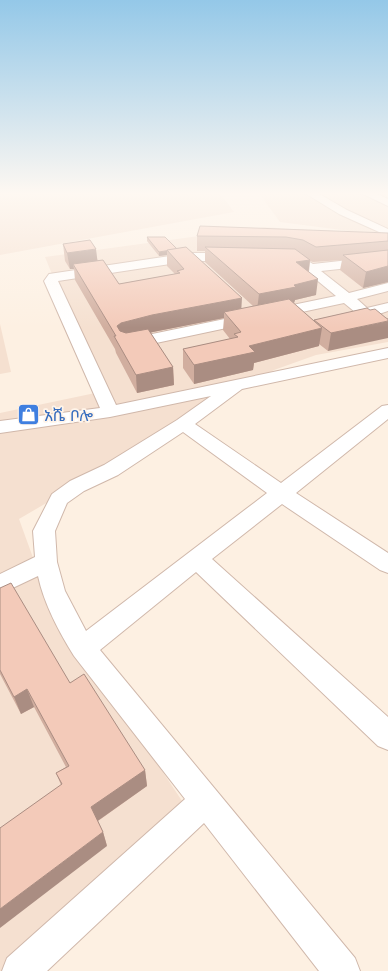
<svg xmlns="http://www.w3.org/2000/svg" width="388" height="971" font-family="Jost,'Noto Sans Ethiopic',sans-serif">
<rect width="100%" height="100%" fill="#fdf0e2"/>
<!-- residential -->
<g fill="#f5e0d0">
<path d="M0,192h219l15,20 -234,43z"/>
<path d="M258,192h130v44l-108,-14z"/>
<path d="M265,227l91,7 32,4v104l-72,13 -42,15 -255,149 29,80 146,220 -175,152h-19v-558l100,-21 -55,-135z"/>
<path d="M0,324l11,48 -11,2z"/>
</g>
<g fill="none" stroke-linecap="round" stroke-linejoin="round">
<defs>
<g id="minor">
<path d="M303,192h13l31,18 41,19v7l-49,-22z"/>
<path d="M359,192h14l15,7v7z"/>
<path d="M190,253h41l4,1 2,3 -2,3 -4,1h-41l-132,20 58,124 272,-57v10l-146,31 -47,35 86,59 101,-77 6,-1v14l-92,74 92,60v20l-8,-3 -98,-66 -70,55 176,158v33l-10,-4 -182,-174 -96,78 255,308 5,13h-41l-115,-148 -157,148h-45l5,-13 178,-159 -111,-143c-15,-24 -30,-52 -36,-80l-38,18v-20l35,-17 -2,-26 19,-37 18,-13 34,-16 73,-45 34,-24 -101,21 -110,16v-12l100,-13 -56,-127 5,-7zM183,432l84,61 -181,138 -21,-40 -8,-29 -2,-31 12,-28 17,-12 34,-16z"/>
<path d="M285,254l16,3 12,7 54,-6 4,1 2,3 -2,3 -4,1 -46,5 28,22 39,-10v8l-31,8 10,9 21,-5v8l-12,4 12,10v11l-5,-1 -39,-32 -216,46 -5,-2 -3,-3 3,-3 5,-2 208,-43 -35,-29 -7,-4 -13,-2 -2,-3 2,-3z"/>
</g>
</defs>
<!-- minor casing -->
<use href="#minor" stroke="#d0b8ab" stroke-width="2"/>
<!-- minor -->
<use href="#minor" fill="#fff" fill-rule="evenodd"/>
</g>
<!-- wall -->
<g fill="#d1ae9f">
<path d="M388,233v49l-25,6 -23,-18 2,-10 -29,2 -3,-1 -1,11 7,23 -21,5 -1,3 19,17h1l53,-12 -39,43 -9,-7v2l-65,17 -1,7 -59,14 -11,-16v-19l47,-10 -7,-9 1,-12 -71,14 -3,1 23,34 1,18 -37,8 -21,-40 -1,-4 -40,-69 -1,-11h-4l-5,-8 -2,-17 35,16 21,24 56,-10 -8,-8v-11l-8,1 -12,-15v-4h18l76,72 12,-3 -48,-44v-11h-8v-15z"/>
<path d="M0,588l70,95 75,87 2,16 -49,35 5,11 4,14 -46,-61 -5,-12 10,-6 -32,-60 -13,7 -21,-40z"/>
</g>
<!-- shaded-wall -->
<g fill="#aa8d82">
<path d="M96,249l2,16 -25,-1 1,5h-4l-3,-16z"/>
<path d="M167,251v4l-8,1v-4z"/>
<path d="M310,260l-2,15 -12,-13z"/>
<path d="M388,266v16l-25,6 3,-16z"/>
<path d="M318,279l-2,16 -21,5 -1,3 -37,7 2,-16 35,-9z"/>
<path d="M242,298l-1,16 -17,-2v6l-71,14 -30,8 -6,-14 4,-3 31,-8z"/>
<path d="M388,321v17l-60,13 3,-18z"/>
<path d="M322,328l-3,18 -65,17 -1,7 -59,14v-19l55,-19z"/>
<path d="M173,367l1,18 -37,8 -1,-18z"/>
<path d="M27,689l7,18 -13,7 -7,-17z"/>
<path d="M145,770l2,16 -51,36 -5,-15z"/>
<path d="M103,832l4,14 -107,82v-19z"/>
</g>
<!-- building -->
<g fill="#f3cab9" stroke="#aa8d82">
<path d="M200,226l188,7v8l-72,6 -13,-7 -17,-3 -89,-1z"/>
<path d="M147,237h18l12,12 -18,3z"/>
<path d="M90,240l6,9 -29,4 -4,-9z"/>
<path d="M186,247l56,51 -90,17 -31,8 -4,3 3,5 6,2 22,-4 25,38 -37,8 -22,-39h2l-43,-72 30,-4 16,24 61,-11 -3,-2 7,-2 -17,-19z"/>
<path d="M205,247l90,2 15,11 -14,2 22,17 -24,6 2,2 -37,7z"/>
<path d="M388,250v16l-22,6 -23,-17z"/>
<path d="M289,299l33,29 -73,18 6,6 -61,13 -11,-16 55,-12 -4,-3 7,-2 -17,-20z"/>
<path d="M367,308l3,2 5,-1 11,9 2,1v2l-57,12 -17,-13z"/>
<path d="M11,583l59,100 14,-9 61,96 -54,37 12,25 -103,77v-81l62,-44 -6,-11 13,-7 -42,-77 -13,8 -14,-27v-82z"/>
</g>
<!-- sky -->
<linearGradient id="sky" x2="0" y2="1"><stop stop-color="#94c8e8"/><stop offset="0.59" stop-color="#fef8f2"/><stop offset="1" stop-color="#fef8f2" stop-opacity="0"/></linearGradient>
<rect width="388" height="328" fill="url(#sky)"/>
<!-- icons -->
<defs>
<symbol id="shop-square" viewBox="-11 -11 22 22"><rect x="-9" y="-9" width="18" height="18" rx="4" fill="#3f7fe0" stroke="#fff4e9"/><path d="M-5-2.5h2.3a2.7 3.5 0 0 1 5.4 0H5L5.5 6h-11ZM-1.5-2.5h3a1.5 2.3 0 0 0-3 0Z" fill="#fff"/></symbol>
</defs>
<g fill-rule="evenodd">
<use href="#shop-square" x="16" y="402" width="25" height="25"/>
</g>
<g text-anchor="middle" stroke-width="3.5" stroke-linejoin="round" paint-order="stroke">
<!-- shop labels -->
<g font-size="16" fill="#366cbe" stroke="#fff4e9" text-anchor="start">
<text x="44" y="421">አሼ ቦሎ</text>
</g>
</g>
</svg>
